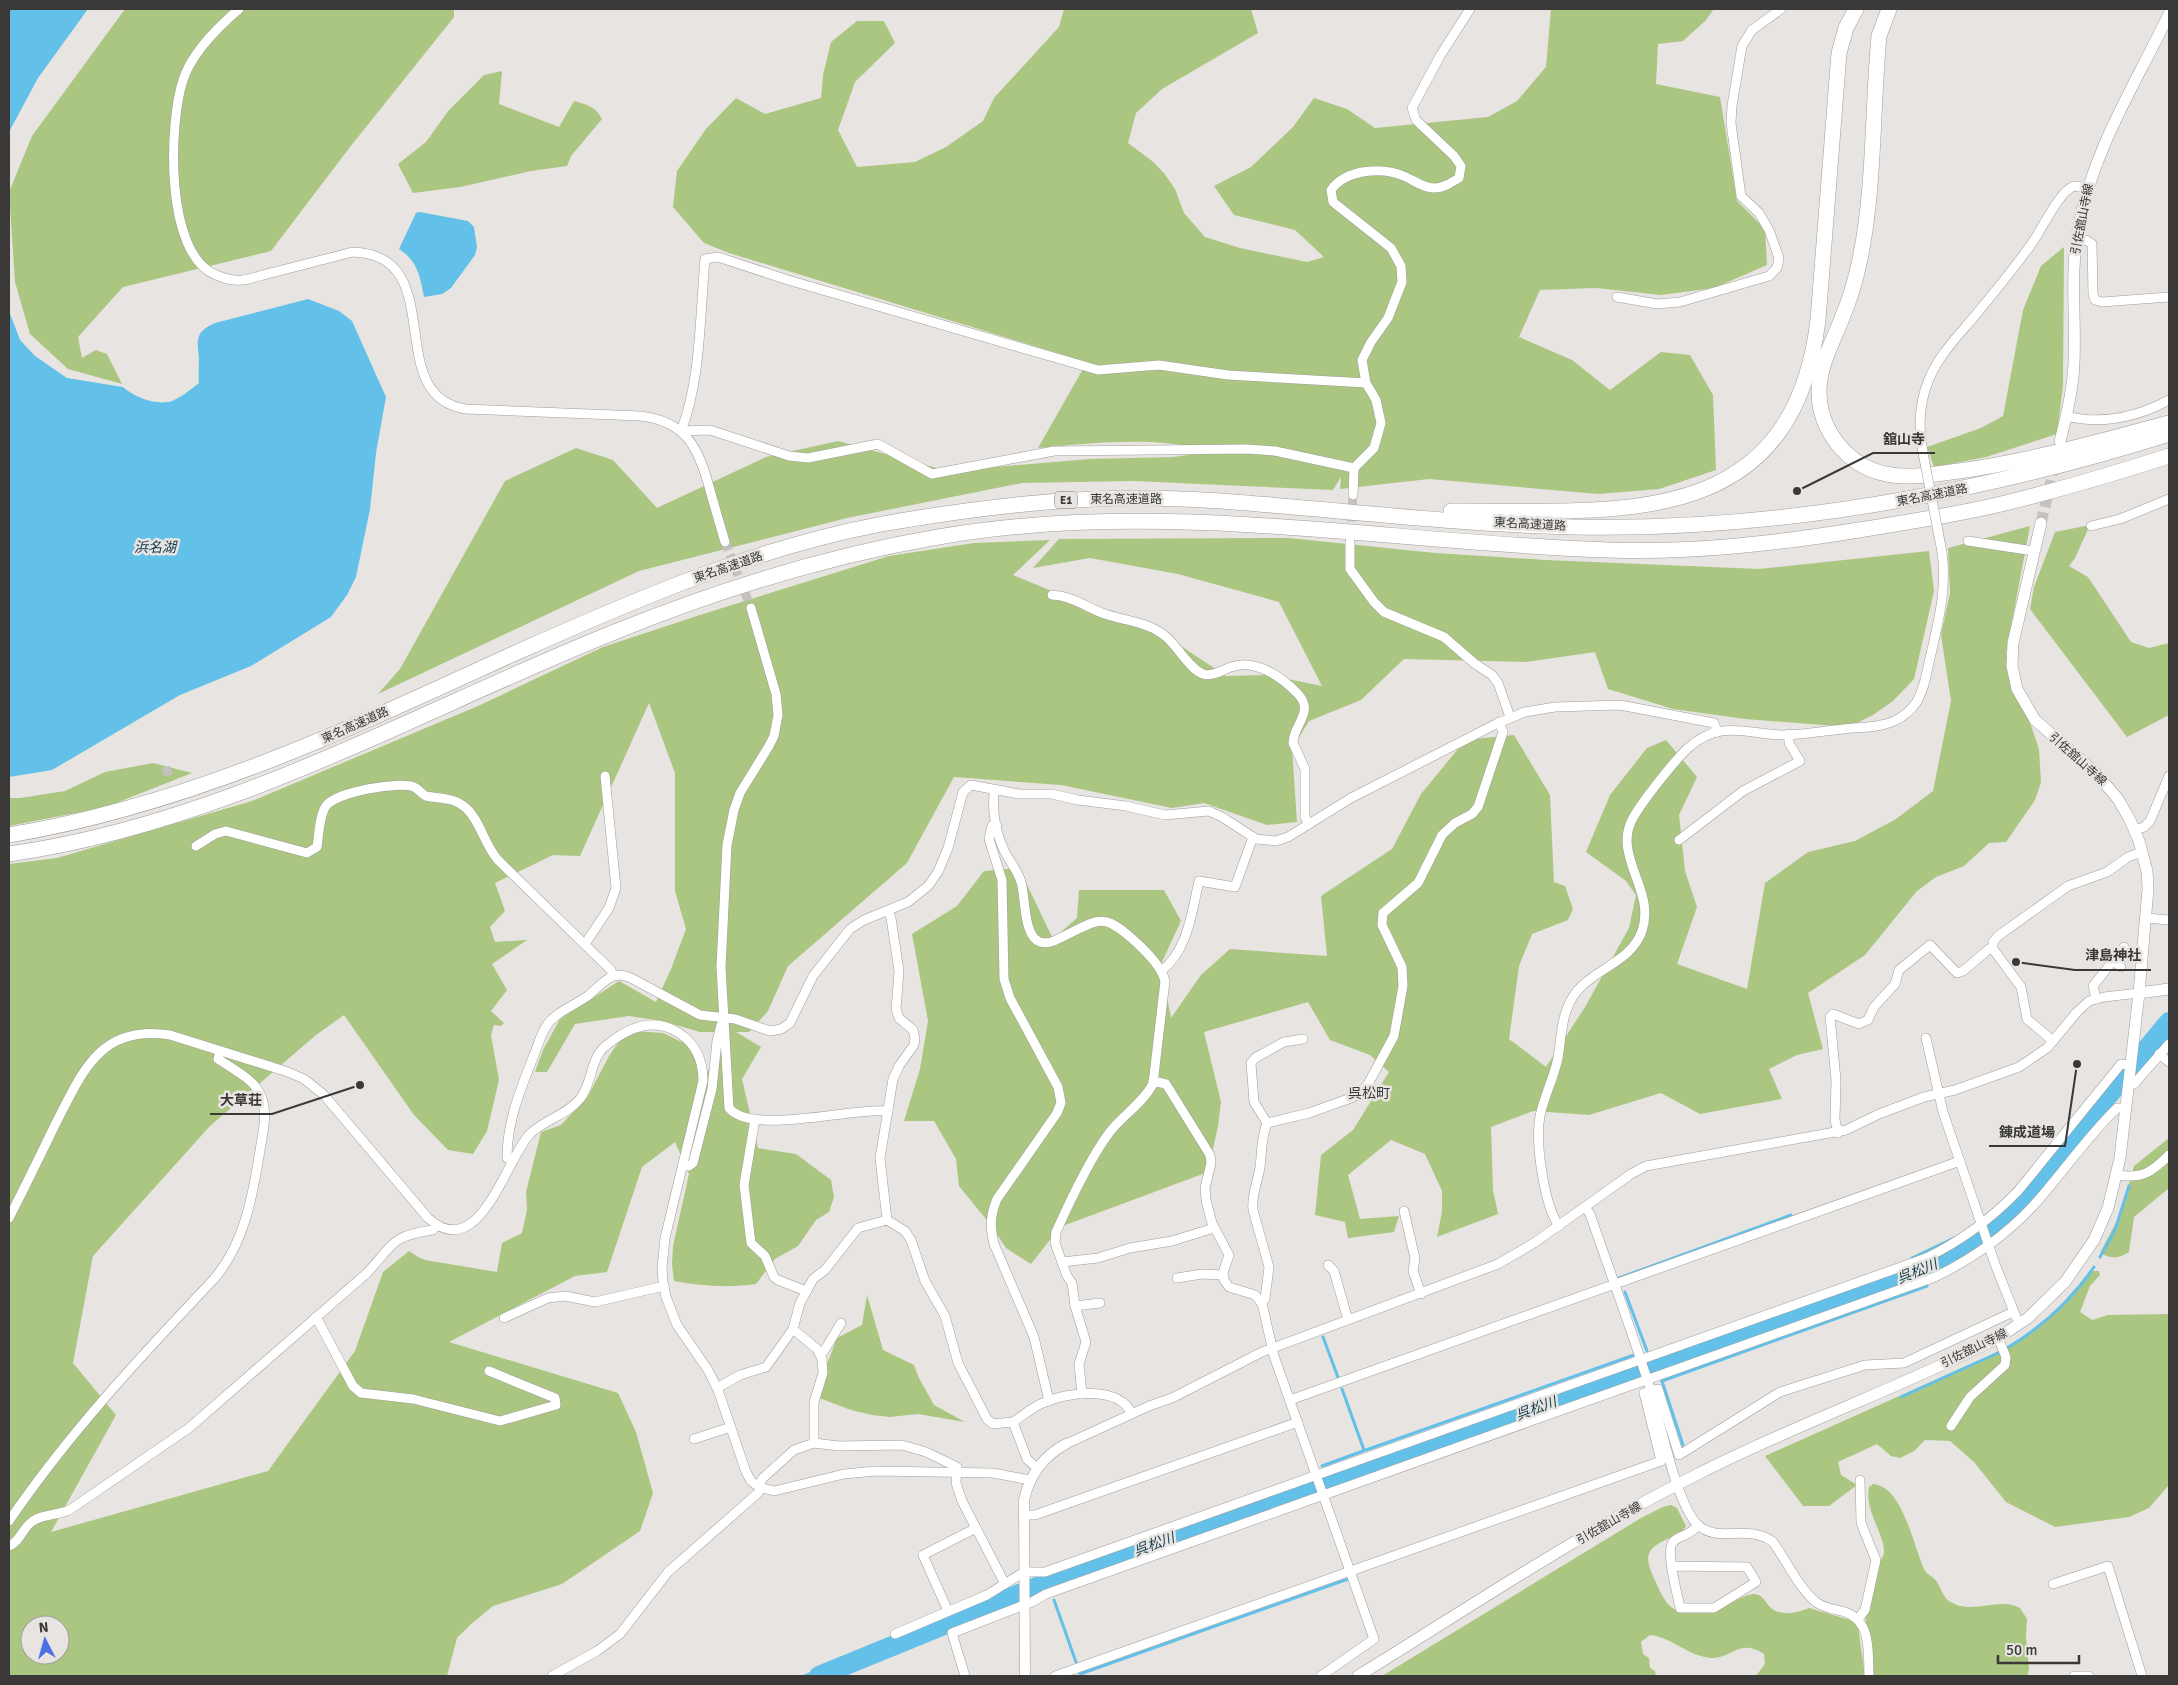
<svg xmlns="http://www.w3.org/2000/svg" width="2178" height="1685" font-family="Signika,'Noto Sans JP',sans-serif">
<rect width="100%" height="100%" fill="#e7e4e1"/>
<!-- green -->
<g fill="#abc681" fill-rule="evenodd">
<path d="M125,9h329v8l-104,130 -79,104 -148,36 -45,50 4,21 14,-8 11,4 15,30 -54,-15 -38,-35 -15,-52 -6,-90 23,-56z"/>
<path d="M1064,9h187l7,24 -96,56 -26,24 -8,30 24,18 12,12 11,16 9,24 21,24 35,11 67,14 17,-5 -29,-27 -61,-15 -20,-29 37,-19 42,-40 21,-29 33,11 28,19 113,-11 29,-16 29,-34 5,-58h163l-9,12 -22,20 -25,3 -2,40 64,13 17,104 28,28 2,36 -53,23 -53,7 -65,-7 -56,2 -21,47 53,23 38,30 51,-38 29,3 23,40 3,75 -57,19 -61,5 -169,-15 -89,10 1,-12 -8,13 -200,-9 -111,2 -175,35 -208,53 -261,123 22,-25 105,-188 71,-33 37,12 44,48 109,-51 72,-16 110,30 142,-12 83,-2 39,-5c-51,-17 -121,-9 -174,-4l49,-86 -358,-109 -25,-10 -31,-36 4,-36 29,-42 30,-31 29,16 56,-16 2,-23 8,-33 26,-21h27l11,22 -40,39 -17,48 19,37 58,-5 31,-15 37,-26 11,-23 65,-71z"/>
<path d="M502,71l-3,33 60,23 15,-26c12,3 22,6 28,18l-31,37 -4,10 -36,5 -71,16 -47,6 -15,-29 28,-22 23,-32 35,-35z"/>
<path d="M2064,247l-1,138 -6,49 -71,23 -52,10 -7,-20 54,-19 22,-12 20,-106 18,-44z"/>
<path d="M2090,525l-15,33 -6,8 19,11 43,65 18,6 20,-5v72l-42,22 -97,-128 4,-22 21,-55z"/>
<path d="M2030,526l-24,127 33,96 2,33 -6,18 -29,42 -17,1 -25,23 -28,11 -19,14 -52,64 -57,38 15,56 -26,6 -28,14 13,30 -82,15 -39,-21 -72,22 -56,-4 -42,16 2,63 5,24 -61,23 5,-25v-21l-17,-37 -34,-14 -43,35 12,44 39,-3 -5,16 -46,6 -3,-16 -30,-7 6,-60 32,-25 36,-58 -19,-17 -40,-15 -22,-38 -104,30 17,70 -3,24 -10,46 -148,55 -29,37 -25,-16 -16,-24 -31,-38 -3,-27 -22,-38h-30l16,-52 8,-48 -16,-87 45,-28 27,-35 35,-3 34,71 24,-21 2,-28h85l17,31 -20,43 10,54 30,-43 29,-26 97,7 -6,-60 71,-47 29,-55 37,-45 17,-10 39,-4 36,60 4,87 11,4 8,23 -5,11 -36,14 -13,32 -10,73 37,28 39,-60 44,-79 7,-33 -10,-14 -40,-29 24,-57 37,-47 19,-8 31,37 -18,38 6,56 12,36 -20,57 70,25 18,-106 43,-31 47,-11 41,-22 37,-28 18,-90 -10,-66 9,-42 -2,-45z"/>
<path d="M1289,538l146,15 111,7 213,9 170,-18 5,40 -20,88 -21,22 -20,14 -24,12 -104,-8 -72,-10 -65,-20 -13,-37 -69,10 -122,-3 -43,41 -52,21 -17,28 5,73 -30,3 -63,-22 -32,5 -111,-23 -107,-8 -47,86 -119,103 -20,45 -19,21h-13l25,15 -19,32 16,69 38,6 35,26 3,17 -5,15 -13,8 -18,26 -23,13 -19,25c-28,4 -54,2 -82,-3l-2,-17 1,-18 16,-72 -14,-32 -33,25 -35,105 -32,4 -126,66 169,51 18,39 17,61 -13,38 -78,53 -69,22 -23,19 -13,13 -10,38h-438v-812l48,-6 195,-57 226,-95 125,-59 100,-33 186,-58 85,-13 76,-3 -37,35 162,67 51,34 42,-1 54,11 -43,-84 -101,-28 -88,-16 -57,10 26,-29zM649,703l26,70v118l11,38 -15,40 -15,33 -37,-21 -59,38 -17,31 -8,22h12l28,-48 54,-8 33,5 38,11h25l-21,48 -5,-25 -11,-10 -25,-12 -29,-2 -14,9 -11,16 -21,40 -27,29 -20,7 -15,60 1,18 -5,23 -20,10 -5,29 -72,-12 -7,-3 -9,-6 -26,21 -28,79 -87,120 -217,61 65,-117 -43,-52 20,-107 117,-130 106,-91 28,-20 70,100 34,35 25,4 14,-23 12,-51 -8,-45 3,-10 7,1 3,-3 -13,-12 16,-21 -15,-26 35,-24 -32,2 -5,-15 15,-16 -10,-28 58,-28 27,1zM30,1625h30v30h-30z"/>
<path d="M153,763l39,10 -86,34 -97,19v-28h11l45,-7 40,-19z"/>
<path d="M2169,1138v50l-35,29 -5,35c-11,7 -17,7 -29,1l20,-38 14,-49z"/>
<path d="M2091,1271h8l1,4 -10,11 -10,26 12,8 16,-5 61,-1v173l-1,-1 -19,22 -20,9 -74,10 -49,-25 -32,-40 -24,-21 -25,-1 -11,11 -14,7 -9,-2 -14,-12 -39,18 3,13 16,10 -28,21h-26l-38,-50 237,-106 19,-11 31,-24z"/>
<path d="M867,1295l16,55 31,15 5,13 15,27 31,17 -47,-8 -28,3 -18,-2 -21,-5 -32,-12 -2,-8 20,-52 25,-13z"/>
<path d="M1873,1484c30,2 41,64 51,85 3,6 10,8 13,13 4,6 6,15 12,19 18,12 38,2 56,3 5,0 11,2 15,4l7,11 -1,17 3,34 -2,6h-154c-3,-21 -10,-51 -6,-72 3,-13 7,-28 12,-41 2,-3 4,-6 5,-10 1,-19 -20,-42 -15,-66z"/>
<path d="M1671,1505l6,3 9,18c-8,13 -25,12 -34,23 -7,7 -3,17 0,25 11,22 14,41 43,39 11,-1 20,-3 30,-7 8,-4 19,-11 28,-12 10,0 11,7 17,13 10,10 28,6 39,1l41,12 8,7 7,49h-109l9,-12 -1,-10c-27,-18 -33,9 -59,3 -20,-4 -35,-20 -55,-22l-9,7 2,12 6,4 1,10 5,3 1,5h-274l259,-158 22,-11z"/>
</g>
<!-- water -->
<g fill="#63c0e9">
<path d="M9,9h79l-50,69 -29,54z"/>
<path d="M420,212l48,9 6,6 3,20 -2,8 -24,33 -9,6 -18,3c-4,-20 -6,-36 -25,-48l17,-36z"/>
<path d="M308,299l31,12 13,10 34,76 -10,56 -6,56 -14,68 -9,18 -16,22 -80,49 -71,29 -128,75 -43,7v-466l11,29 15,16 32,22 56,9c11,10 34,19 49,14 10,-4 19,-12 27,-18 -1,-8 0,-16 0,-24 -2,-20 -4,-27 16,-36z"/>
<path d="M826,1665l7,11h-32z"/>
</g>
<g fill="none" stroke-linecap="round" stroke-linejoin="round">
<!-- stream -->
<g stroke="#63c0e9" stroke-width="3">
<path d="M2100,1257l15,-27 14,-44"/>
<path d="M1912,1258l42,-20"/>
<path d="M1619,1278l172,-63"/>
<path d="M1625,1292l22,59"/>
<path d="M1323,1337l16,43"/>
<path d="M2007,1348c35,-21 64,-47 87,-81"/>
<path d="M1650,1360l3,7"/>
<path d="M1657,1366l3,7"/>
<path d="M1662,1381l265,-95"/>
<path d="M1662,1381l21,64"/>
<path d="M1342,1389l22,61"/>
<path d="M1901,1397l99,-45"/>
<path d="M1366,1450l268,-95"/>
<path d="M1368,1462l2,6"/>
<path d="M1322,1466l41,-15"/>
<path d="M1048,1582l2,7"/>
<path d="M1054,1600l22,62"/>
<path d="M1080,1674l268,-95"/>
</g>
<!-- river -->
<path stroke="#63c0e9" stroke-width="20" d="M819,1676l225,-92 886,-317 52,-30 30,-25 157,-190"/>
<!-- minor-tunnel -->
<g stroke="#c4c2bf" stroke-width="9" stroke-dasharray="9 4.5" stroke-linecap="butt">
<path d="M1350,535l3,-40"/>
<path d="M725,542l26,66"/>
<path d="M166,767l3,11"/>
</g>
<!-- secondary-tunnel -->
<path stroke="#c4c2bf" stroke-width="11" stroke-dasharray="11 5.5" stroke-linecap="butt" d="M2041,523l15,-63"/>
<defs>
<g id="minor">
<path d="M239,9c-21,18 -47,43 -56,71 -14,43 -19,174 33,195 7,3 17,6 26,5 10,-1 22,-6 33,-8 26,-7 52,-13 77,-20 100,2 28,145 114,157l174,7c47,5 59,33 70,74 5,18 10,35 15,52"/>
<path d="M2077,239l9,1 6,4 1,50 2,6 7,2 67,-5"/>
<path d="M1617,297l40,7 23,-2 89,-26 8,-8 2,-10 -10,-28 -10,-17 -18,-17 -10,-73 1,-17 10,-60 10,-16 29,-21"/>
<path d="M2066,416c36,9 71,1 103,-16"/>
<path d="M1923,453c-5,-25 -4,-50 6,-74 10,-24 28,-42 44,-61 20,-24 39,-47 57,-72 11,-14 28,-54 44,-60l13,2"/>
<path d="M1354,468l-79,-17 -28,-2 -193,2 -122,23 -54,-30 -70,14 -19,-2 -79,-26 -29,1c20,-50 19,-118 24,-172l13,-2 70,23 310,90 61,-5 69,10 138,8"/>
<path d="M1353,495l1,-27 20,-20 7,-25 -5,-23 -10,-17 -4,-23 9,-18 17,-24 14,-36 -1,-16 -10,-18 -58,-46 -2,-12c15,-21 52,-24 75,-13 9,4 17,11 28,11 9,0 17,-5 25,-10l2,-12 -7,-10 -38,-36 -4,-12 28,-52 30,-47"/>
<path d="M2091,526l29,-7 49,-20"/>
<path d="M1968,541l66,10"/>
<path d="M1350,542v27l24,33 10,10 60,25 30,26 18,12 6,8 12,34"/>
<path d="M1052,595c20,1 32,11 50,18 21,8 45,8 63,23 12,9 24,33 38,38 9,3 19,-4 28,-7 24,-9 51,10 67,27 17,18 -5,31 -5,49l12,26v48l4,7"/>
<path d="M751,608l25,86 2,21 -4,21 -5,10 -29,47 -6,17 -7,35 -6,122 8,141c22,28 125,-1 159,3"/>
<path d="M995,789c-4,19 1,46 10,63 5,10 13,19 16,30 5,16 2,54 19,60 7,2 13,0 18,-3 42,-20 44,-29 80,5 10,10 23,22 27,37l-12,103c-11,20 -31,32 -44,49 -20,27 -39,68 -53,99l-1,11 12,33 5,7 3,23 11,36 -7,22 3,30"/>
<path d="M997,826h-5l-3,13 13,41 2,99 6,19 48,89 3,16 -4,10 -60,86c-7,16 -7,29 -3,45l40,93 15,64"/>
<path d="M2135,830l9,-3 6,-6 19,-45"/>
<path d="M1679,840l64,-49 57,-30 -11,-18v-9"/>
<path d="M196,846l19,-12 11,-3 81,22 10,-6c2,-12 2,-31 9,-41 10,-14 72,-25 88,-19 5,2 7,7 12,9 14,3 28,1 40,12 14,12 18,36 32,52l113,110 2,6"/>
<path d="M2146,918l23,2"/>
<path d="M585,944l24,-36 7,-20 -11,-112"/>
<path d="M2113,961l8,6"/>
<path d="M1161,971c27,-20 31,-60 38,-90l36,6 18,-50"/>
<path d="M2096,999l-3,-13 31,-39"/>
<path d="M1926,1038l17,74 52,152 21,53"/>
<path d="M2053,1041l-26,-22 -6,-32 -28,-38v-7l5,-6 70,-50 39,-14 21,-15 14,-5"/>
<path d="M2159,1054l10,8"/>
<path d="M1153,1081l13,3 44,71 1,8 -6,25 1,12 6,23 17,32 -6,18 1,7 5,7 26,8 7,8 12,53 100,283 -53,37"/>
<path d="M2129,1083l5,1 35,-40"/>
<path d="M755,1119l-11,66 7,58 14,13 9,21 4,3 28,11"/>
<path d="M1267,1123l42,-10 42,-15 10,-5 7,-9 26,-48 9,-50 -1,-19 -20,-42 1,-12 35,-30 24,-48 13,-12 17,-9 6,-7 25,-75 -4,-10"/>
<path d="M1267,1123l-13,-21 -3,-39 4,-5 29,-16 19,-3"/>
<path d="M1838,1133l-3,-13 1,-40 -6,-63 3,-3 26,10 9,-4 6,-13 21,-23 4,-14 31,-25 27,28 6,-2 26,-22h4"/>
<path d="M513,1161l-6,-3c0,-37 14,-70 27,-103 5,-12 8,-26 17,-35 10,-10 26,-16 38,-25 13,-11 23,-26 42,-17l69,37 35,4 35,12 11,-2 9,-6 23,-47 37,-47 14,-9 44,-18 20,-16 10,-14 10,-24 15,-56 8,-7 48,9h33l26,6 48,6 39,9 44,-4 13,6 34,22 20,2 12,-4 63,-39 145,-74 29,-12 30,-5 65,-2 94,18 3,9"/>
<path d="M683,1165l6,1 4,-3 19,-74 5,-48 4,-16"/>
<path d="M2117,1175c26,4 35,-3 52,-20"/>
<path d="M1585,1207l5,7c19,55 39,109 57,165 12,33 28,125 51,146 21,19 49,-2 75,17 13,18 26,46 43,60 9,7 19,7 29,10 27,9 23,41 24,64"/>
<path d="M1404,1211l11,47 -2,13 8,23"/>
<path d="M9,1218c16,-31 31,-62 46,-93 27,-52 44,-101 115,-90l118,37 16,7 20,16 104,123c52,47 78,-60 102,-84 15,-15 37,-19 50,-35 10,-13 10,-28 17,-42 3,-7 9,-12 15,-16 20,-15 44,-23 67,-8 17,11 24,29 24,48l-38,157 -3,30 1,14 3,15 11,28 31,45 10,20 28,82 5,9 8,6 15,4 70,-17 32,-3 117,2 37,7"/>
<path d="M887,1220l-7,-62 13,-79 6,-13 15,-21 1,-7 -2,-8 -14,-12 -3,-9 3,-38 -8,-53 -3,-7"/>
<path d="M1559,1226c-15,-21 -24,-84 -19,-110 4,-20 14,-38 18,-58 4,-24 3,-47 19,-67 19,-23 54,-29 65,-60 10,-30 -9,-53 -14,-81 -2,-10 -1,-19 3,-28 7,-16 44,-62 57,-74 32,-29 59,-14 94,-13 21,0 41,-4 61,-6 17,-2 36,-1 51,-8 9,-4 16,-10 22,-18 9,-14 11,-34 15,-49 8,-35 16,-66 11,-102"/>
<path d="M1062,1262l36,-4 32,-10 42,-7 42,-13"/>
<path d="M1328,1265l6,6 14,49"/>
<path d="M1177,1278l25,-4 21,1"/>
<path d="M1260,1301l5,-2 4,-32 -16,-57c-2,-15 5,-28 7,-43 2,-15 1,-29 7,-44"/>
<path d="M1075,1306l25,-3"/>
<path d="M316,1317l37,69 8,7 52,6 87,22 56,-16 -1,-7 -66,-27"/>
<path d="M504,1318l44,-20 17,-2 30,6 69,-16"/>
<path d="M820,1353l4,-2 17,-28"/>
<path d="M717,1388l23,-13 26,-8 27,-38"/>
<path d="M1290,1400l670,-239"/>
<path d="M1013,1422c10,-6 19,-15 30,-19 24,-11 76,-18 89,11"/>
<path d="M1951,1426l19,-29 35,-32 1,-8 -8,-19"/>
<path d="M694,1439l37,-12"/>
<path d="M814,1443v-41l9,-29 -1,-14 -5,-10 -24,-20 7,-26 13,-24 12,-9 33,-42 29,-8 18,11 6,9 14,41 20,35 13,47 29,56 6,5 20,-2 14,37 10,9"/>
<path d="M1066,1444l83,-38 23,-8 90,-46 236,-88 36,-21 97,-69 15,-8 200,-36 33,-16 45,-17 31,-7 64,-23 28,-19 30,-36 12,-11 15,-4 35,-4"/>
<path d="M758,1486l5,-8 31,-28 20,-7 25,3 63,-1 24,7 31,15 -1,16 6,18 43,83"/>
<path d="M1023,1515h12l263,-93"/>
<path d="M9,1521c60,-88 132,-165 205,-242 31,-36 39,-85 46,-129 3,-18 8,-37 1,-54 -7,-17 -28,-27 -43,-37l2,-8"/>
<path d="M9,1546c11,-4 14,-19 24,-25 11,-8 26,-5 38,-12l118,-81 178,-155c27,-29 23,-37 66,-43l4,-5"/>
<path d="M1672,1566l75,1 9,15 -42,26h-34c-2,-12 -15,-57 -7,-66 7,-8 15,-4 25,-17"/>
<path d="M2053,1584l55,-18 34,110"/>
<path d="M948,1611l-25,-56 53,-27"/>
<path d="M1858,1619l7,-9 11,-50 -15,-37 -1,-43"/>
<path d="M895,1634l92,-39 37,-23h21l881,-314c35,-17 65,-39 92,-67l103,-127 10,1"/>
<path d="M552,1676l45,-25 23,-17 48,-62 90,-79 3,-5"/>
<path d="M965,1676l-13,-43 80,-31 14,-8 889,-317c37,-18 70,-41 98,-71 29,-32 53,-68 84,-98h9"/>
<path d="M1055,1676l606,-215 -17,-68 14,-4 21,66 101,-63 85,-27 39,-2 109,-51"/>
<path d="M2074,1676h15"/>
</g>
<path id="tertiary" d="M1025,1676l-1,-176c6,-26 19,-44 42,-56"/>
<g id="secondary">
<path d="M2060,441c7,-26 13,-52 14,-78 2,-45 -4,-89 4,-133 14,-79 57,-145 91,-216"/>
<path d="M2139,993l30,-4"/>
<path d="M1358,1676c112,-69 222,-143 340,-202 98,-50 202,-86 300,-136l30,-20 37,-36 29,-42 14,-32 12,-50 19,-165 9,-104 -1,-18 -8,-30 -9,-21 -12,-21 -23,-27 -60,-52 -18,-31 -5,-23 1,-23 28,-120"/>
</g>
<g id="motorway">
<path d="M1889,9l-10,27c-7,74 -4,150 -19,223 -4,20 -10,40 -18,59 -9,24 -23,47 -23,73 0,39 28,75 67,83 23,5 49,0 73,-3 71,-10 140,-29 210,-48"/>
<path d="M1451,511c165,-1 341,23 367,-191l21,-267 7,-25 10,-19"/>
<path d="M9,835c180,-30 340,-106 504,-181 119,-53 241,-106 369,-130 85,-15 171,-26 256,-26 60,0 120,6 179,11 86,8 172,16 257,18 203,4 403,-33 595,-93"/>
<path d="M9,854c216,-30 408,-143 608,-223 104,-42 210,-75 321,-94 224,-39 447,6 670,13 87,3 172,-7 257,-21 44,-7 89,-14 132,-24 58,-14 116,-31 172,-49"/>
</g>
</defs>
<!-- minor casing -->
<use href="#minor" stroke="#a09d9a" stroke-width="10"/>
<!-- tertiary casing -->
<use href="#tertiary" stroke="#a09d9a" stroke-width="11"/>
<!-- secondary casing -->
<use href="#secondary" stroke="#a09d9a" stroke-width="12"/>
<!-- motorway casing -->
<use href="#motorway" stroke="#a09d9a" stroke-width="16"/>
<!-- minor -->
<use href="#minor" stroke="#fff" stroke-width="9"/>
<!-- tertiary -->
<use href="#tertiary" stroke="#fff" stroke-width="10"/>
<!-- secondary -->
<use href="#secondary" stroke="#fff" stroke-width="11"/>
<!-- motorway -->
<use href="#motorway" stroke="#fff" stroke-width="15"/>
<defs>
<path id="minor-bridge" d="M1923,453l19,99"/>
</defs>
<!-- minor-bridge casing -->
<use href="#minor-bridge" stroke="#a09d9a" stroke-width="10" stroke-linecap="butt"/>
<!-- minor-bridge -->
<use href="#minor-bridge" stroke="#fff" stroke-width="9"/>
</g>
<g text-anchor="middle" stroke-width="5" stroke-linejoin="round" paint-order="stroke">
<!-- shield labels -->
<rect fill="#e7e4e1" stroke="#6e6c6b" stroke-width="1" x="1055" y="491.5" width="22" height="17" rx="4"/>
<g font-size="11" font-weight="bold" fill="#3a3938">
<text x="1066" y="504">E1</text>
</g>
<!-- street labels -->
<g font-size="12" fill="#3a3938" stroke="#e7e4e1">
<text transform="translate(2082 219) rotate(-79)" y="4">引佐舘山寺線</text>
<text transform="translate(1932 495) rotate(-11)" y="4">東名高速道路</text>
<text x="1126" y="503">東名高速道路</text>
<text transform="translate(1530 524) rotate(3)" y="4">東名高速道路</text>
<text transform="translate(728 567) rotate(-19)" y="4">東名高速道路</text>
<text transform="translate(355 725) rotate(-24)" y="4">東名高速道路</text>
<text transform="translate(2078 759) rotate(42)" y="4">引佐舘山寺線</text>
<text transform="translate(1974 1348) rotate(-26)" y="4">引佐舘山寺線</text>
<text transform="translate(1609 1523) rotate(-30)" y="4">引佐舘山寺線</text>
</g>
<!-- water labels -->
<g font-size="14" font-style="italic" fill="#103a4b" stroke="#e7e4e1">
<text x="155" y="552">浜名湖</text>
<text transform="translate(1917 1271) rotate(-22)" y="5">呉松川</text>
<text transform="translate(1536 1408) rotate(-20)" y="5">呉松川</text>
<text transform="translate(1154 1544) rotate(-20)" y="5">呉松川</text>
</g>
<!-- neighbourhood labels -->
<g font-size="14" fill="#3a3938" stroke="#e7e4e1">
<text x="1369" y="1098">呉松町</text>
</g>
</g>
<!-- callouts -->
<path fill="none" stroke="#3a3938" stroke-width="2" d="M1797 491L1873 453H1935M2016 962L2075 970H2151M360 1085L272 1114H210M2077 1064L2065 1146H1989"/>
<g fill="#3a3938" stroke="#e7e4e1" stroke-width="2">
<circle cx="1797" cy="491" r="5"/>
<circle cx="2016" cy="962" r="5"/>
<circle cx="360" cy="1085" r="5"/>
<circle cx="2077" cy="1064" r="5"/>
</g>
<g font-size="14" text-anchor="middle" font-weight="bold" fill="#3a3938" stroke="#e7e4e1" stroke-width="5" stroke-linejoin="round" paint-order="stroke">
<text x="1904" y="444">舘山寺</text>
<text x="2113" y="960">津島神社</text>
<text x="241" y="1105">大草荘</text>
<text x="2027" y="1137">錬成道場</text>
</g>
<!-- border -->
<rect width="2178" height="1685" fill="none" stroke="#3a3938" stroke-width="20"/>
<!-- north arrow -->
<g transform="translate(45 1640) rotate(354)"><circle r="24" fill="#e7e4e1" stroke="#a2a09d"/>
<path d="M0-4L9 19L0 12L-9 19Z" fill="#4d71e5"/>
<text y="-8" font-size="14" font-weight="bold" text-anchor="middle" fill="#3a3938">N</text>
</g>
<!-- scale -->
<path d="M1998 1655v8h81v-8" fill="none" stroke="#3a3938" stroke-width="2.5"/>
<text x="2006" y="1655" font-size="15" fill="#3a3938" stroke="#e7e4e1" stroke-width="4" paint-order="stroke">50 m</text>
</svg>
